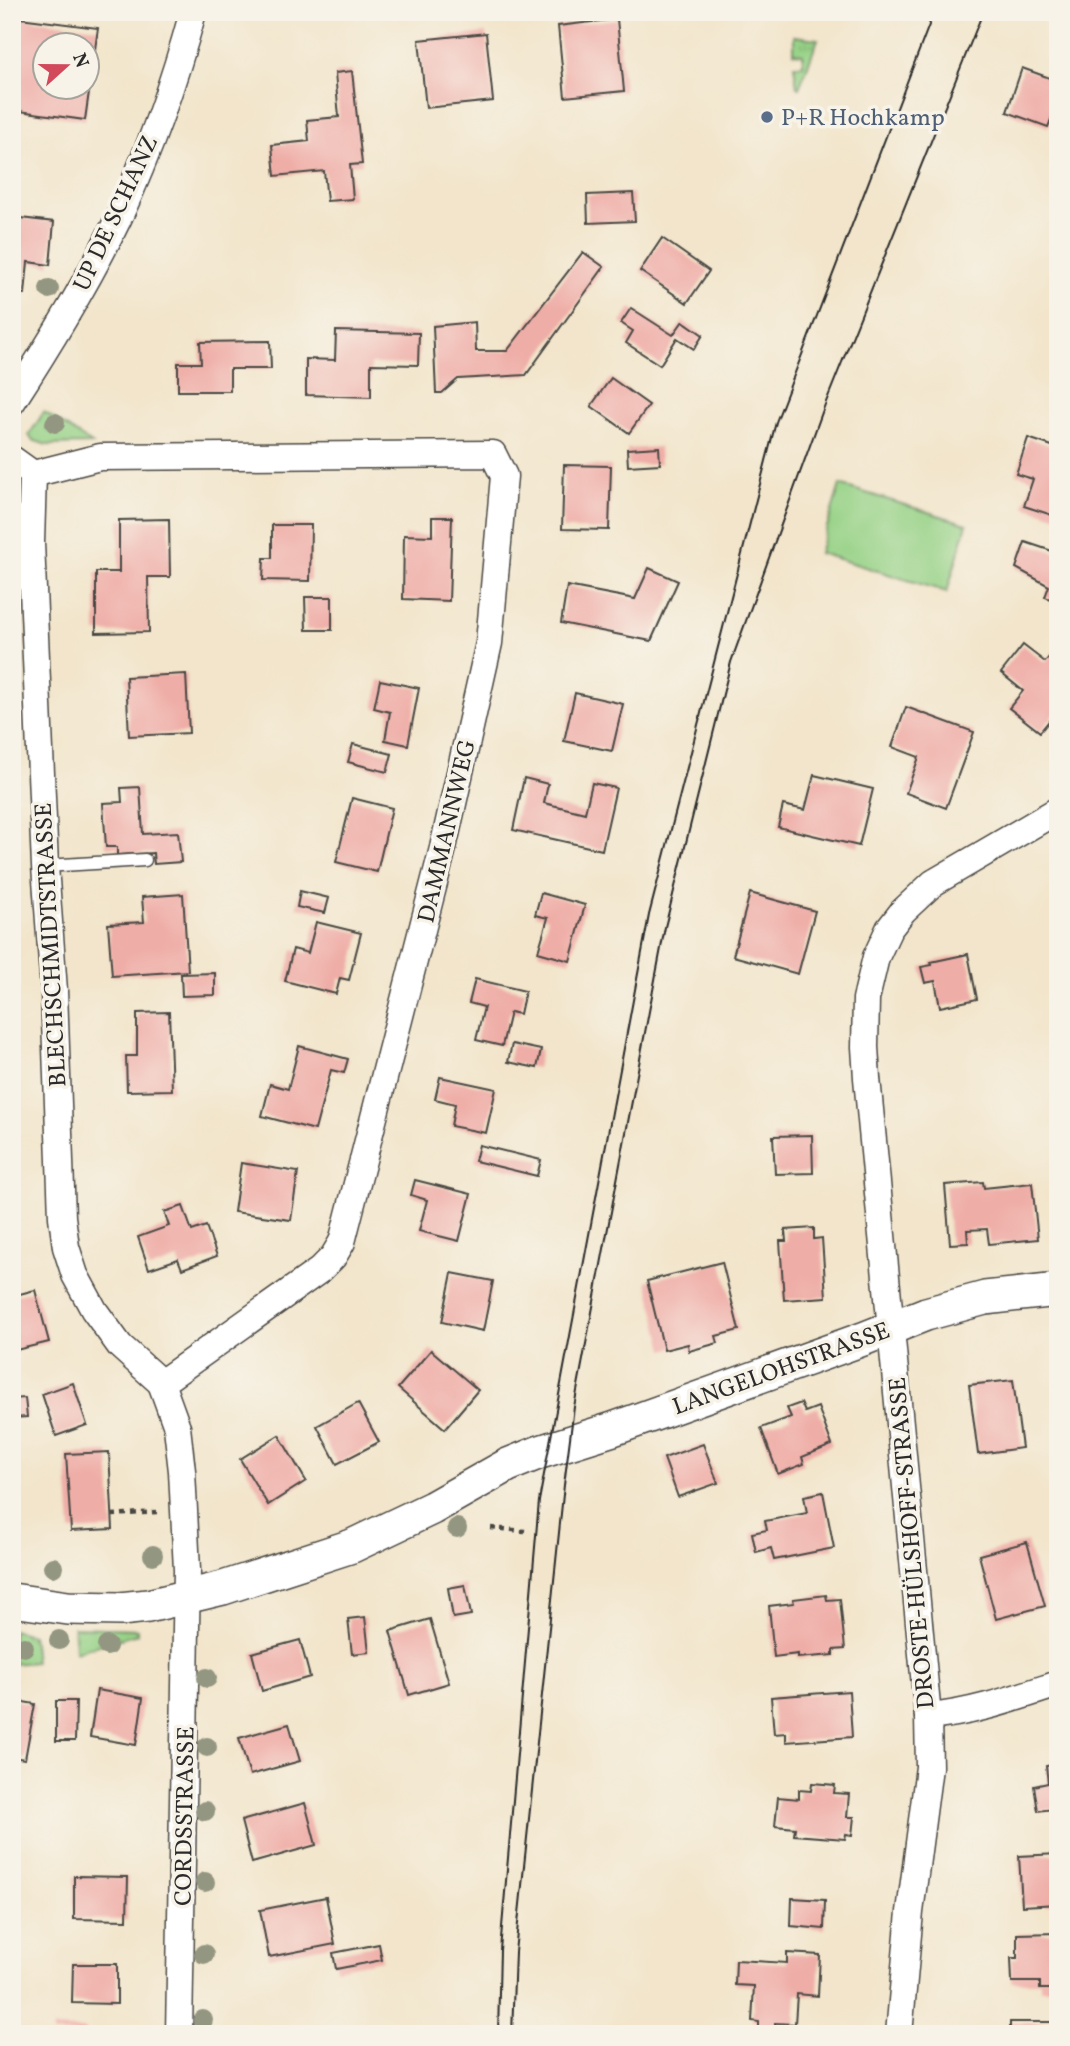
<svg xmlns="http://www.w3.org/2000/svg" width="1070" height="2046" font-family="Vollkorn,serif">
<defs>
<pattern id="grass-tufts" width="24" height="20" patternUnits="userSpaceOnUse" patternTransform="scale(1.75)"><rect width="24" height="20" fill="#97d287"/><path d="M3 7l-1-3M5 7V3M7 7l1-3M15 17l-1-3M17 17v-4M19 17l1-3" fill="none" stroke="#82b475"/></pattern>
</defs>
<rect width="100%" height="100%" fill="#f7f3e8"/>
<filter id="ink" filterUnits="userSpaceOnUse"><feTurbulence type="fractalNoise" baseFrequency=".0143" numOctaves="2"/><feDisplacementMap in="SourceGraphic" scale="14" xChannelSelector="R" yChannelSelector="G"/><feConvolveMatrix kernelMatrix="1 2 1 2 8 2 1 2 1" color-interpolation-filters="sRGB"/></filter>
<filter id="wash" filterUnits="userSpaceOnUse"><feTurbulence type="fractalNoise" baseFrequency=".00686" numOctaves="4" result="noise"/><feDisplacementMap in="SourceGraphic" scale="28" xChannelSelector="R" yChannelSelector="G"/><feGaussianBlur stdDeviation="1.57" result="paint"/><feColorMatrix in="noise" values="0 0 0 0 0 0 0 0 0 0 0 0 0 0 0 0 0 1.4 0 .05"/><feComposite in="paint" operator="in"/></filter>
<g filter="url(#wash)">
<rect width="100%" height="100%" fill="#f2e5cb"/>
<!-- grass -->
<g fill="url(#grass-tufts)" stroke="#617e59" stroke-width="2">
<path d="M794,36l24,3 -19,49 -2,-1 -3,-22h9v-11l-9,-1z"/>
<path d="M44,412l48,32 -45,1 -15,-5 -3,-5z"/>
<path d="M74,1627l63,2v5l-62,18z"/>
<path d="M12,1630l20,5 3,27 -23,2z"/>
</g>
<!-- park -->
<path fill="#97d287" stroke="#617e59" stroke-width="2" d="M840,485l127,39 -20,68 -128,-39z"/>
<g id="blocks">
<!-- building -->
<g fill="#efada7" fill-rule="evenodd">
<path d="M12,17l86,11 -13,92 -73,-10zM46,46h42v42h-42z"/>
<path d="M617,19l7,72 -59,6 -7,-71z"/>
<path d="M486,33l7,68 -67,7 -7,-68z"/>
<path d="M1022,68l36,13v21l-10,25 -41,-15z"/>
<path d="M352,71l10,93 -12,1 3,34 -26,2 -3,-30 -49,5 -3,-31 37,-4 -2,-21 32,-3 -4,-44z"/>
<path d="M633,193l2,28 -47,2 -1,-28z"/>
<path d="M12,217l42,5 -4,43 -22,-3 -3,32 -13,-1z"/>
<path d="M662,238l47,33 -22,32 -47,-32z"/>
<path d="M583,252l21,15 -78,108 -68,4 -16,14h-6l-3,-67 42,-4 1,29h31z"/>
<path d="M631,308l42,27 10,-14 20,14 -9,14 -17,-11 -17,27 -34,-22 7,-12 -12,-8z"/>
<path d="M336,331l83,2 -1,32 -47,-1v33l-65,-2v-36l29,1z"/>
<path d="M270,341l1,28h-41v22h-52v-28h23l-1,-21z"/>
<path d="M611,378l38,27 -20,28 -38,-27z"/>
<path d="M1028,438l30,10v69l-34,-11 9,-27 -17,-5z"/>
<path d="M659,447l1,17 -32,2 -1,-17z"/>
<path d="M564,465l47,1 -2,64 -47,-1z"/>
<path d="M432,517h20l-3,84 -46,-2 1,-64 28,1z"/>
<path d="M169,519l1,58h-22l1,55 -53,1v-61h23v-52z"/>
<path d="M272,525h39l-1,56 -47,-1 1,-22h8z"/>
<path d="M1025,542l33,11v49l-13,-5 4,-11 -33,-18z"/>
<path d="M649,568l29,13 -27,60 -90,-18 6,-37 68,13z"/>
<path d="M305,597h27v33h-26z"/>
<path d="M1023,645l22,17 13,-15v63l-18,22 -31,-24 14,-17 -22,-18z"/>
<path d="M186,674l3,59 -60,3 -3,-59z"/>
<path d="M380,680l39,8 -11,57 -23,-5 5,-28 -16,-4z"/>
<path d="M575,693l48,11 -11,47 -48,-10z"/>
<path d="M906,707l68,25 -28,76 -40,-15 13,-36 -27,-10z"/>
<path d="M353,744l39,10 -5,18 -39,-10z"/>
<path d="M814,775l59,14 -14,57 -81,-19 5,-22 22,5z"/>
<path d="M524,778l24,6 -4,19 41,10 7,-30 24,5 -14,62 -89,-20z"/>
<path d="M140,787l3,47 35,-2 3,30 -27,2 -1,-11 -36,2v-8h-11l-3,-44 19,-1 -1,-14z"/>
<path d="M352,798l40,10 -15,64 -41,-10z"/>
<path d="M300,891l29,7 -4,15 -28,-6z"/>
<path d="M541,893l44,12 -15,56 -32,-9 10,-34 -13,-3z"/>
<path d="M750,893l65,18 -17,63 -65,-18z"/>
<path d="M183,894l5,77 -76,5 -4,-52 36,-2 -2,-25z"/>
<path d="M316,922l45,11 -12,47 -9,-2 -4,16 -51,-13 8,-32 15,4z"/>
<path d="M968,954l9,45 -37,8 -5,-26 -10,2 -4,-16 11,-2 -1,-3z"/>
<path d="M215,973v22l-33,1 -1,-22z"/>
<path d="M475,979l50,12 -5,23 -10,-2 -8,34 -26,-6 8,-33 -15,-4z"/>
<path d="M169,1012l3,78 -45,1 -1,-35h11v-43z"/>
<path d="M512,1044l29,6 -4,18 -29,-6z"/>
<path d="M299,1046l49,13 -4,14 -13,-3 -16,60 -53,-14 8,-32 18,5z"/>
<path d="M440,1077l56,12 -10,44 -35,-7 4,-22 -20,-5z"/>
<path d="M812,1135l1,38 -38,1 -2,-38z"/>
<path d="M479,1145l62,15 -4,16 -62,-15z"/>
<path d="M241,1163l57,9 -7,48 -57,-8z"/>
<path d="M415,1180l56,14 -12,47 -40,-10 8,-31 -16,-5z"/>
<path d="M983,1182l1,6 48,-5 6,56 -49,5 -2,-15 -20,1 1,13 -18,1 -5,-59z"/>
<path d="M183,1206l9,25 14,-5 11,30 -35,13 -4,-10 -29,10 -11,-32 31,-11 -5,-14z"/>
<path d="M814,1228v11l8,-1 4,59 -42,3 -4,-59h6l-1,-11z"/>
<path d="M722,1262l17,68 -23,6 2,7 -29,8 -1,-7 -24,6 -17,-69z"/>
<path d="M452,1273l41,8 -10,50 -41,-9z"/>
<path d="M35,1290l14,52 -37,9v-55z"/>
<path d="M431,1350l47,40 -33,39 -47,-41z"/>
<path d="M1013,1380l9,68 -44,6 -9,-69z"/>
<path d="M73,1383l14,42 -31,11 -14,-42z"/>
<path d="M25,1398l2,19 -15,1v-19z"/>
<path d="M358,1403l21,39 -42,22 -20,-38z"/>
<path d="M801,1403l4,9 13,-5 14,38 -30,12 2,7 -26,10 -17,-46 30,-11 -4,-9z"/>
<path d="M279,1435l27,46 -38,24 -28,-46z"/>
<path d="M703,1444l15,39 -40,14 -14,-39z"/>
<path d="M109,1452l4,77 -42,2 -5,-77z"/>
<path d="M823,1492l11,56 -60,12 -3,-12 -15,4 -4,-19 15,-3 -2,-9 42,-8 -3,-17z"/>
<path d="M1027,1542l18,64 -49,13 -17,-64z"/>
<path d="M465,1585l6,30 -18,3 -5,-30z"/>
<path d="M826,1595l1,5 13,-1 5,50 -12,1v5l-35,3v-4l-24,3 -5,-51 25,-3 -1,-4z"/>
<path d="M365,1617l4,35 -17,2 -4,-35z"/>
<path d="M430,1619l19,64 -40,12 -19,-64z"/>
<path d="M300,1640l10,37 -48,14 -10,-38z"/>
<path d="M97,1690l46,8 -7,47 -46,-8z"/>
<path d="M849,1691l3,46 -66,5v-9l-12,1 -3,-37z"/>
<path d="M12,1700l23,4 -10,55 -13,-2z"/>
<path d="M56,1701h20l-1,40h-19z"/>
<path d="M289,1724l11,37 -50,14 -11,-37z"/>
<path d="M1058,1764v58h-3l-2,-13 -15,2 -4,-25 14,-3 -2,-17z"/>
<path d="M812,1783l23,2 -1,8 15,1 -2,23h7l-2,18 -6,-1 -1,5 -51,-4 1,-7 -20,-2 3,-29 21,2v-9l12,1z"/>
<path d="M305,1803l11,42 -64,18 -11,-42z"/>
<path d="M1058,1854v50l-36,2 -3,-50z"/>
<path d="M74,1876l54,1 -1,43 -53,-1z"/>
<path d="M326,1897l9,47 -66,13 -9,-47z"/>
<path d="M792,1898l33,2 -1,29 -33,-3z"/>
<path d="M1058,1933v56h-18v-7h-28l-1,-24h6v-24z"/>
<path d="M379,1944l3,16 -46,9 -3,-16z"/>
<path d="M787,1953l33,2 -2,41 -21,-2 -2,30 -20,-1v8l-16,-1v-8l-7,-1 2,-35 -19,-1 1,-25 51,3z"/>
<path d="M73,1964h44v40l-45,-1z"/>
<rect x="1010" y="2022" width="47" height="12"/>
<path d="M52,2028l33,1v5h-33z"/>
</g>
</g>
</g>
<g filter="url(#ink)">
<use href="#blocks" fill-opacity="0" stroke="#494743" stroke-width="2"/>
<g fill="none" stroke-linecap="round" stroke-linejoin="round">
<defs>
<path id="service" d="M45,866l100,-6"/>
<g id="minor">
<path d="M12,402c39,-60 76,-120 107,-185 30,-65 55,-135 74,-205"/>
<path d="M12,459l21,15 67,-17 393,-3 11,22 -15,167 -46,205 -101,394 -9,15 -13,13 -159,113 16,44 5,44 5,99 -8,464"/>
<path d="M33,474l-2,69 14,323 9,125 8,226 4,30 9,28 19,35 26,36 41,37"/>
<path d="M928,1717c45,-4 87,-19 130,-33"/>
<path d="M899,2034l11,-122 19,-145 -1,-50 -61,-639 -2,-31 1,-48 10,-42 13,-28 14,-18 30,-28 125,-73"/>
</g>
<path id="tertiary" d="M12,1600l56,8 52,1 28,-3 75,-18 129,-42 80,-38 76,-43 32,-13 73,-23 250,-90 63,-25 59,-16 73,-8"/>
</defs>
<!-- service casing -->
<use href="#service" stroke="#494743" stroke-width="15"/>
<!-- minor casing -->
<use href="#minor" stroke="#494743" stroke-width="29"/>
<!-- tertiary casing -->
<use href="#tertiary" stroke="#494743" stroke-width="36"/>
<!-- path -->
<g stroke="#494743" stroke-width="4.5" stroke-dasharray="5 5" stroke-linecap="butt">
<path d="M112,1515l45,-3"/>
<path d="M491,1528l34,3"/>
</g>
<!-- service -->
<use href="#service" stroke="#fff" stroke-width="12"/>
<!-- minor -->
<use href="#minor" stroke="#fff" stroke-width="26"/>
<!-- tertiary -->
<use href="#tertiary" stroke="#fff" stroke-width="33"/>
<!-- tram -->
<g stroke="#2b2b2b" stroke-width="2">
<path d="M498,2034l2,-84 39,-449 110,-586 127,-493 158,-410"/>
<path d="M512,2034l3,-82 49,-467 10,-78 91,-480 66,-265 93,-255 159,-395"/>
</g>
</g>
<!-- trees -->
<g fill="#939680">
<circle cx="49" cy="289" r="10"/>
<circle cx="55" cy="423" r="10"/>
<circle cx="457" cy="1528" r="10"/>
<circle cx="153" cy="1555" r="10"/>
<circle cx="53" cy="1567" r="10"/>
<circle cx="59" cy="1640" r="10"/>
<circle cx="107" cy="1646" r="10"/>
<circle cx="24" cy="1647" r="10"/>
<circle cx="207" cy="1678" r="10"/>
<circle cx="207" cy="1747" r="10"/>
<circle cx="205" cy="1811" r="10"/>
<circle cx="205" cy="1882" r="10"/>
<circle cx="204" cy="1954" r="10"/>
<circle cx="203" cy="2020" r="10"/>
</g>
</g>
<!-- markers -->
<circle fill="#5c6f8a" stroke="#f7f3e8" stroke-width="2.5" cx="767" cy="117" r="7"/>
<g text-anchor="middle" stroke-width="7" stroke-linejoin="round" paint-order="stroke">
<!-- service labels -->
<g font-size="24" fill="#4e5e75" stroke="#f7f3e8" text-anchor="start">
<text x="781" y="125">P+R Hochkamp</text>
</g>
<!-- street labels -->
<g font-size="24" fill="#2b2b2b" stroke="#f7f3e8">
<text transform="translate(115 213) rotate(-65)" y="8">UP DE SCHANZ</text>
<text transform="translate(446 831) rotate(-77)" y="8">DAMMANNWEG</text>
<text transform="translate(50 945) rotate(-93)" y="8">BLECHSCHMIDTSTRASSE</text>
<text transform="translate(781 1368) rotate(-20)" y="8">LANGELOHSTRASSE</text>
<text transform="translate(911 1543) rotate(-95)" y="8">DROSTE-HÜLSHOFF-STRASSE</text>
<text transform="translate(184 1816) rotate(-89)" y="8">CORDSSTRASSE</text>
</g>
</g>
<!-- margin -->
<rect width="1070" height="2046" fill="none" stroke="#f7f3e8" stroke-width="42"/>
<!-- north arrow -->
<g transform="translate(66 66) rotate(69)"><circle r="33" fill="#f7f3e8" stroke="#a5a39c" stroke-width="2"/>
<path d="M0-5L12 26L0 18L-12 26Z" fill="#d1495b"/>
<text y="-10" font-size="19" font-weight="bold" text-anchor="middle" fill="#2b2b2b">N</text>
</g>
</svg>
